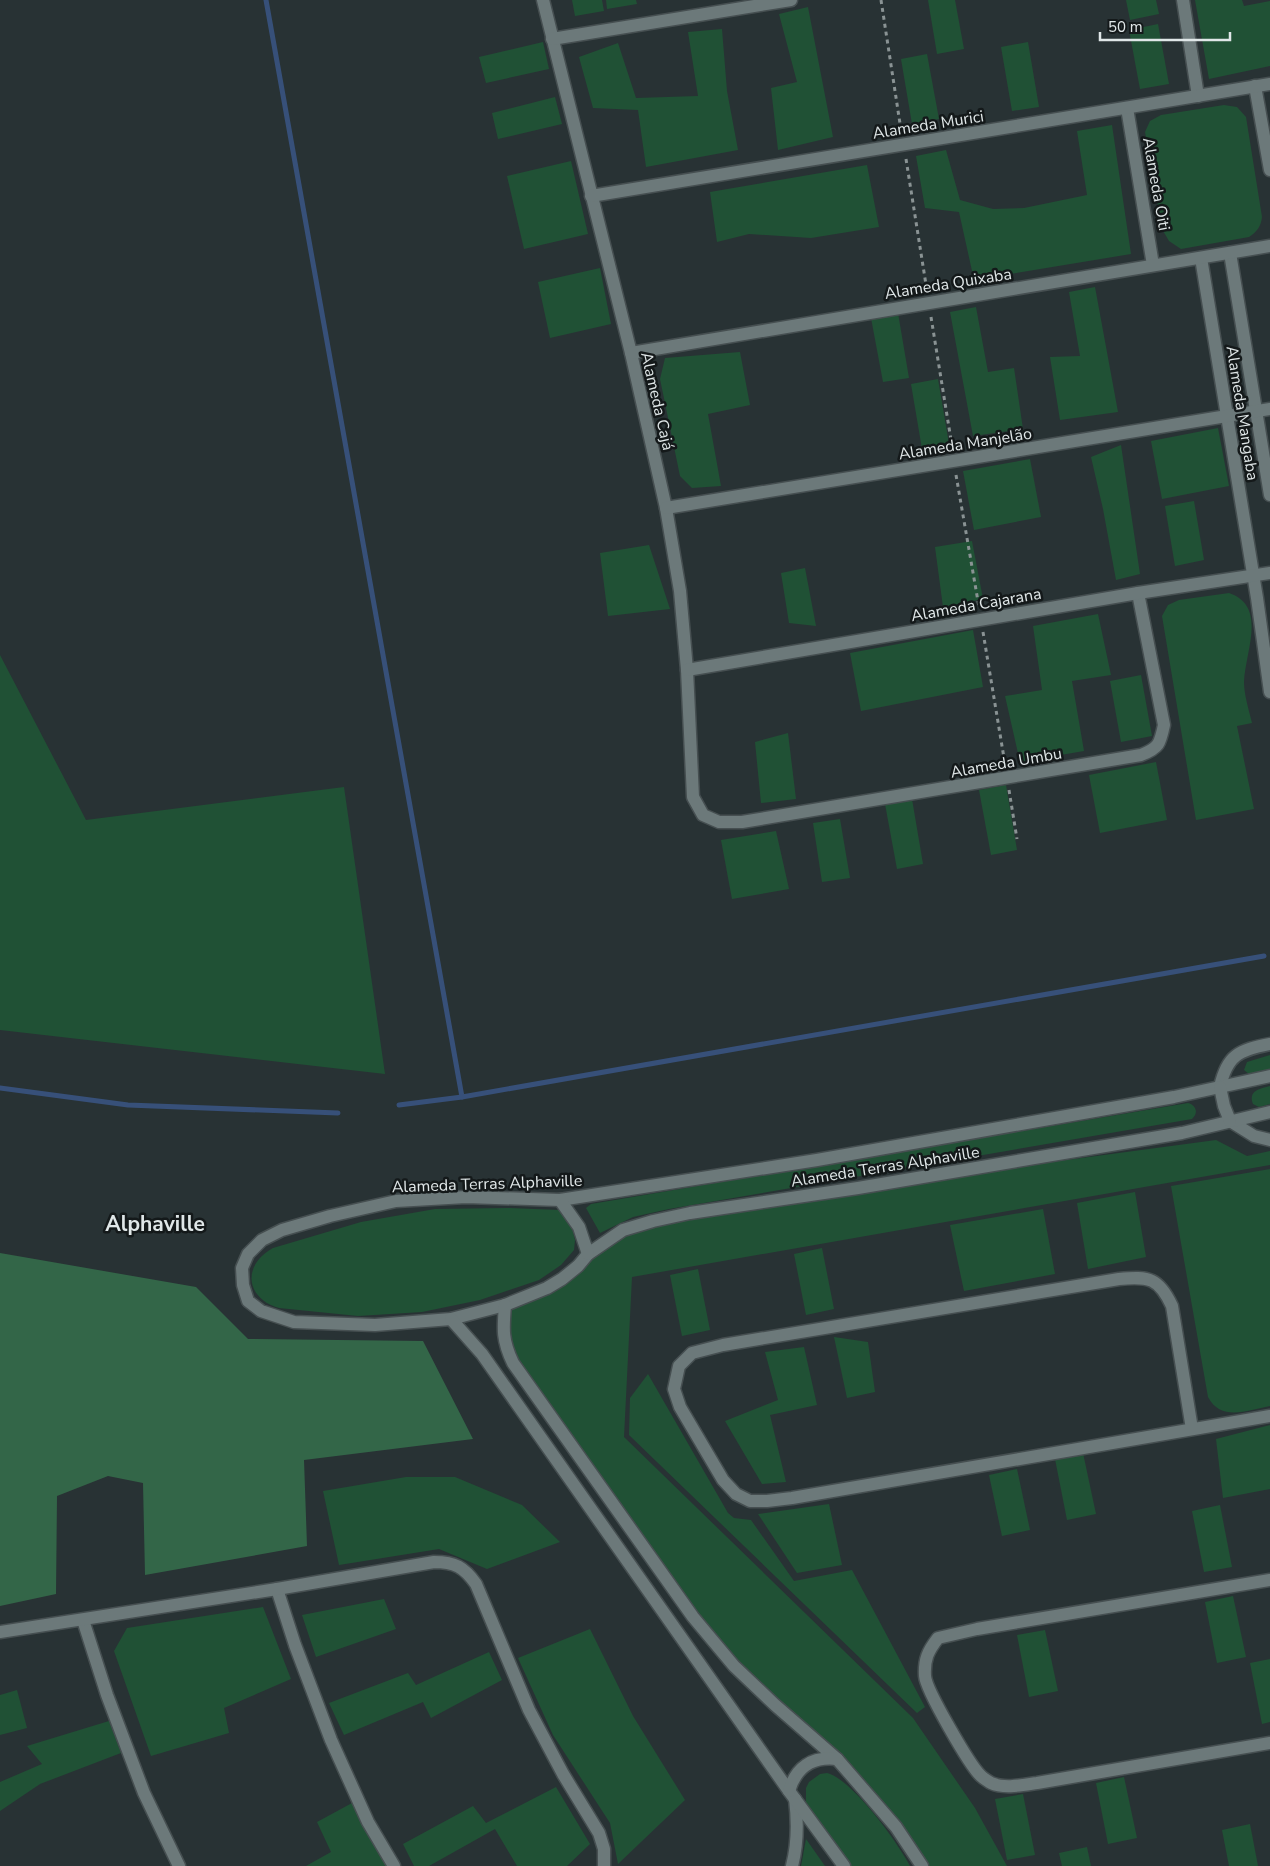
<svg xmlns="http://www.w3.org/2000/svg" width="1270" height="1866" font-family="'Nunito Sans',sans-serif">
<rect width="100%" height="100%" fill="#283234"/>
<!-- green -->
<g fill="#205135">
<path d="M572,0h30l2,11 -29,5z"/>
<path d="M606,0h30l1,4 -30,5z"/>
<path d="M928,0h27l9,49 -27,5z"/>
<path d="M1126,0h30l3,14 -29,6z"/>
<path d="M1195,0h47l2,6 26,-5v65l-61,13z"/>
<path d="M808,7l25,130 -55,13 -7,-62 26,-6 -18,-68z"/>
<path d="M1158,24l11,60 -29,5 -11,-59z"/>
<path d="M722,29l5,62 11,59 -92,17 -8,-57 -45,-2 -14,-51 39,-14 18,55 62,-2 -10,-64z"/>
<path d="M543,42l6,27 -63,14 -7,-26z"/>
<path d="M1028,42l11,65 -27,4 -11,-64z"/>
<path d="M927,54l12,65 -27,5 -11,-65z"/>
<path d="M555,97l7,27 -64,15 -6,-26z"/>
<path d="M1224,105l13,2 9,10 16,100c-1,9 -5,15 -13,20l-68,12 -12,-8 -7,-12 -17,-97 5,-11 11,-6z"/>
<path d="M1112,125l19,129 -157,26 -15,-68 -34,-4 -9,-52 30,-6 14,50 33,9 31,-1 63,-13 -10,-64z"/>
<path d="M571,161l17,73 -64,15 -17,-73z"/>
<path d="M867,165l12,62 -68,11 -62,-4 -32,8 -7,-50z"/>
<path d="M600,268l11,56 -61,14 -12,-56z"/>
<path d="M1095,287l23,125 -58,8 -10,-63 30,-1 -11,-64z"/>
<path d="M976,307l12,65 26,-4 9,61 -50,7 -23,-124z"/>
<path d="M898,313l11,65 -26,4 -12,-64z"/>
<path d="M740,352l10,53 -42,9 13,72 -29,2 -12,-12 -20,-97 5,-21z"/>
<path d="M938,379l11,65 -27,5 -11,-65z"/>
<path d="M1218,428l11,58 -67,13 -11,-58z"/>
<path d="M1121,445l19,129 -24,6 -13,-71 -12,-52z"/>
<path d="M1030,459l11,58 -67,13 -11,-59z"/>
<path d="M1194,501l10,59 -29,6 -10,-60z"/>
<path d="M972,541l11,58 -40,8 -8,-60z"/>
<path d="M649,545l21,64 -62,7 -8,-63z"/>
<path d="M805,568l11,58 -27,-3 -8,-50z"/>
<path d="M1229,593c39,13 16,59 15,89 0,13 5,28 8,41l-15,3 17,83 -58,11 -34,-204 6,-11 11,-5z"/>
<path d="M1098,614l13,61 -39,6 12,70 -64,11 -15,-66 37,-6 -9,-64z"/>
<path d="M973,630l10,57 -122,24 -11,-58z"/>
<path d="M0,655l86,165 258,-33 41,287 -385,-44z"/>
<path d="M1141,675l11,61 -31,6 -11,-61z"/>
<path d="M788,733l8,66 -35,4 -6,-61z"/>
<path d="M1156,762l11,58 -67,13 -11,-58z"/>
<path d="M1006,785l11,65 -26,5 -12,-65z"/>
<path d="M912,799l11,65 -26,5 -12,-65z"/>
<path d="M840,819l10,59 -28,4 -9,-59z"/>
<path d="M776,831l13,58 -57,10 -11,-59z"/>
<path d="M1270,1055v14l-21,5 -5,-4 3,-8z"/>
<path d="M1270,1086v18l-11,3 -6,-3c-5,-14 7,-15 17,-18z"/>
<path d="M1188,1103c8,2 11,10 4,16l-523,90 -36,8 -33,16 -14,-25 5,-4z"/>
<path d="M1216,1140l31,16 23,-5v14l-638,112 -8,160 289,281 62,90 32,58h-85l-46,-64 -142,-136 -221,-303 -8,-58 42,-17 76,-58 235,-42z"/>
<path d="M1270,1169v237c-22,4 -49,16 -62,-9l-37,-211z"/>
<path d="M1135,1192l11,65 -58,12 -11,-66z"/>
<path d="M509,1208l50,2 7,7 6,11 3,12 -1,10 -13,15 -22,15 -59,20 -58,12 -64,4 -79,-8c-34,-10 -37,-43 -6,-60l88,-26 74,-13z"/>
<path d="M1043,1209l12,65 -91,17 -14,-66z"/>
<path d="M822,1248l12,61 -28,6 -12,-61z"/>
<path d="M698,1269l12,61 -28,6 -12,-61z"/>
<path d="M834,1337l34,5 7,50 -28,6z"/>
<path d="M804,1347l13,58 -47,10 16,67 -24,2 -37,-63 53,-21 -13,-48z"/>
<path d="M648,1374l80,139 6,5 17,2 43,61 58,-11 73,137 -8,6 -288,-278 1,-37z"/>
<path d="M1270,1425v64l-47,9 -7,-59z"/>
<path d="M1083,1453l13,61 -29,6 -12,-61z"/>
<path d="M1017,1469l13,61 -28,6 -13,-61z"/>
<path d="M406,1477h49l67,28 38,37 -73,27 -48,-20 -100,16 -16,-74z"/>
<path d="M829,1504l13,61 -45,8 -39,-59z"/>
<path d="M1220,1505l12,62 -28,5 -12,-61z"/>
<path d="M1233,1596l13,61 -29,6 -12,-61z"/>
<path d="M384,1599l12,30 -80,28 -14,-42z"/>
<path d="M263,1607l28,72 -67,29 5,25 -78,23 -37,-105 13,-23z"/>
<path d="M590,1629l43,87 52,84 -67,64 -8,-41 -57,-88 -35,-77z"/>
<path d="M1045,1630l13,61 -29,6 -12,-62z"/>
<path d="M489,1652l13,28 -71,38 -8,-16 -79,33 -15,-32 79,-30 8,12z"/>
<path d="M1270,1659v63l-8,2 -12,-61z"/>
<path d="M17,1690l10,38 -27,7v-40z"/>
<path d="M109,1721l12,32 -81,31 -40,27v-29l42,-18 -15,-18z"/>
<path d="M827,1773c25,6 71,70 83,93h-59l-45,-64v-14l3,-6 11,-8z"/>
<path d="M1124,1777l13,61 -29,6 -12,-61z"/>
<path d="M556,1787l34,57 -23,22h-50l-22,-37 -66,37h-15l-11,-22 70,-38 13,17z"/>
<path d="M1023,1794l12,61 -28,5 -12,-61z"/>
<path d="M352,1803l35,63h-81l25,-14 -14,-30z"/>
<path d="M1250,1824l8,42h-29l-7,-36z"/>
<path d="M806,1839l19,27h-24z"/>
<path d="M1087,1847l4,19h-29l-3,-13z"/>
</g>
<!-- forest -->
<path fill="#336648" d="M0,1253l196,34 52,52 175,2 50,98 -169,21 3,86 -162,29 -2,-92 -35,-7 -51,20 -1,98 -56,12z"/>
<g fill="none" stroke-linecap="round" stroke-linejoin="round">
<!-- stream -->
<g stroke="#375079" stroke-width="5">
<path d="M266,0l196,1097"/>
<path d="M0,1088l128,17 210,8"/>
<path d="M399,1105l63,-8 802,-141"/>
</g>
<defs>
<g id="minor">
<path d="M543,0l88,353 35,155 14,83 7,79 6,127 10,18 16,7h23l399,-67c18,-7 19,-11 23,-30l-26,-132"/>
<path d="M1183,0l15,96"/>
<path d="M552,39l239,-39"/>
<path d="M1255,86l15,84"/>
<path d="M1127,108l26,157"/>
<path d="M591,196l679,-112"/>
<path d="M1230,253l40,242"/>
<path d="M1201,258l56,340 13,94"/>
<path d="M631,353l639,-107"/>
<path d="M666,508l604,-99"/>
<path d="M687,670l451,-77 132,-20"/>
<path d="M1220,1087c7,-32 19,-37 50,-43"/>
<path d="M1230,1121l24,15 16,4"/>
<path d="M1192,1429l-20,-123c-13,-28 -23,-30 -53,-27l-396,66 -31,8 -13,13 -5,23 6,18 43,73 13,14 14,7h17l25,-3 478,-82"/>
<path d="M1270,1580l-293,49 -39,9c-10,13 -14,21 -13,38 1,14 45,90 56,100 3,3 7,5 10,7 13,6 32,2 46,0l233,-40"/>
<path d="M277,1589l18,56 36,95 37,82 26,44"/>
<path d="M83,1620l24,75 37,98 35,73"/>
<path d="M0,1632l277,-43 157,-27c21,0 30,5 42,22l53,126 34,64 36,59 5,16v17"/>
<path d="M792,1866c6,-23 6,-43 3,-67"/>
</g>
<g id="tertiary">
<path d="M1270,1076l-96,21 -357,63 -257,40 -94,-3 -70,4 -66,15 -48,14 -20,10 -14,14 -6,14 1,17 5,16 13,10 33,11 81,3 76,-6 54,-14 42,-17 15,-9 16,-13 10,-12 35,-24 30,-9 37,-8 168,-25 324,-55 88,-21"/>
<path d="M1220,1087l4,19 6,15"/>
<path d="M560,1200l19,27 9,27"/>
<path d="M505,1305c-2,24 -3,35 8,58l180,254 41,49 41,39 62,54 59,68 26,39"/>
<path d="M451,1319l31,35 307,437 55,75"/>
<path d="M789,1791c7,-24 23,-35 48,-32"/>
</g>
</defs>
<!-- minor casing -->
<use href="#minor" stroke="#464f51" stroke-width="15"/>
<!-- tertiary casing -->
<use href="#tertiary" stroke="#464f51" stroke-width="15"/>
<!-- path -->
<g stroke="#8a9394" stroke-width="3" stroke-dasharray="4 4" stroke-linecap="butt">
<path d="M881,0l20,130"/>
<path d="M906,159l21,132"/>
<path d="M931,317l21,129"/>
<path d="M956,475l23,132"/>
<path d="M983,632l22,132"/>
<path d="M1009,790l8,49"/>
</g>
<!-- minor -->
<use href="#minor" stroke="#6c797a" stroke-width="12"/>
<!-- tertiary -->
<use href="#tertiary" stroke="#6c797a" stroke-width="12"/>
</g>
<g text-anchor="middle" stroke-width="5" stroke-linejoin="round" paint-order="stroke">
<!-- street labels -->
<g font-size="16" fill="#e0e7e8" stroke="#14191a">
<text transform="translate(928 124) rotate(-9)" y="6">Alameda Murici</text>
<text transform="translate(1157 184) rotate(80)" y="6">Alameda Oiti</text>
<text transform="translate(948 283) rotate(-9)" y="6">Alameda Quixaba</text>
<text transform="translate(658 401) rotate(77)" y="6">Alameda Cajá</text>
<text transform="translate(1243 413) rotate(81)" y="6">Alameda Mangaba</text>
<text transform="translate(965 443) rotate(-9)" y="6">Alameda Manjelão</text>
<text transform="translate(976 604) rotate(-10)" y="6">Alameda Cajarana</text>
<text transform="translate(1006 762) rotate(-10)" y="6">Alameda Umbu</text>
<text transform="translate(885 1166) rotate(-9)" y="6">Alameda Terras Alphaville</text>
<text transform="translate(487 1183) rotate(-2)" y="6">Alameda Terras Alphaville</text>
</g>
<!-- district labels -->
<g font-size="21" font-weight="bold" fill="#e0e7e8" stroke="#14191a">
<text x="155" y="1231">Alphaville</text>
</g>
</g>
<!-- scale -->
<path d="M1100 32v8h130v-8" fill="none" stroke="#e0e7e8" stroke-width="2.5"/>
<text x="1108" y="32" font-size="15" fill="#e0e7e8" stroke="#14191a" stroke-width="4" paint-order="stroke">50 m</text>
</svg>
